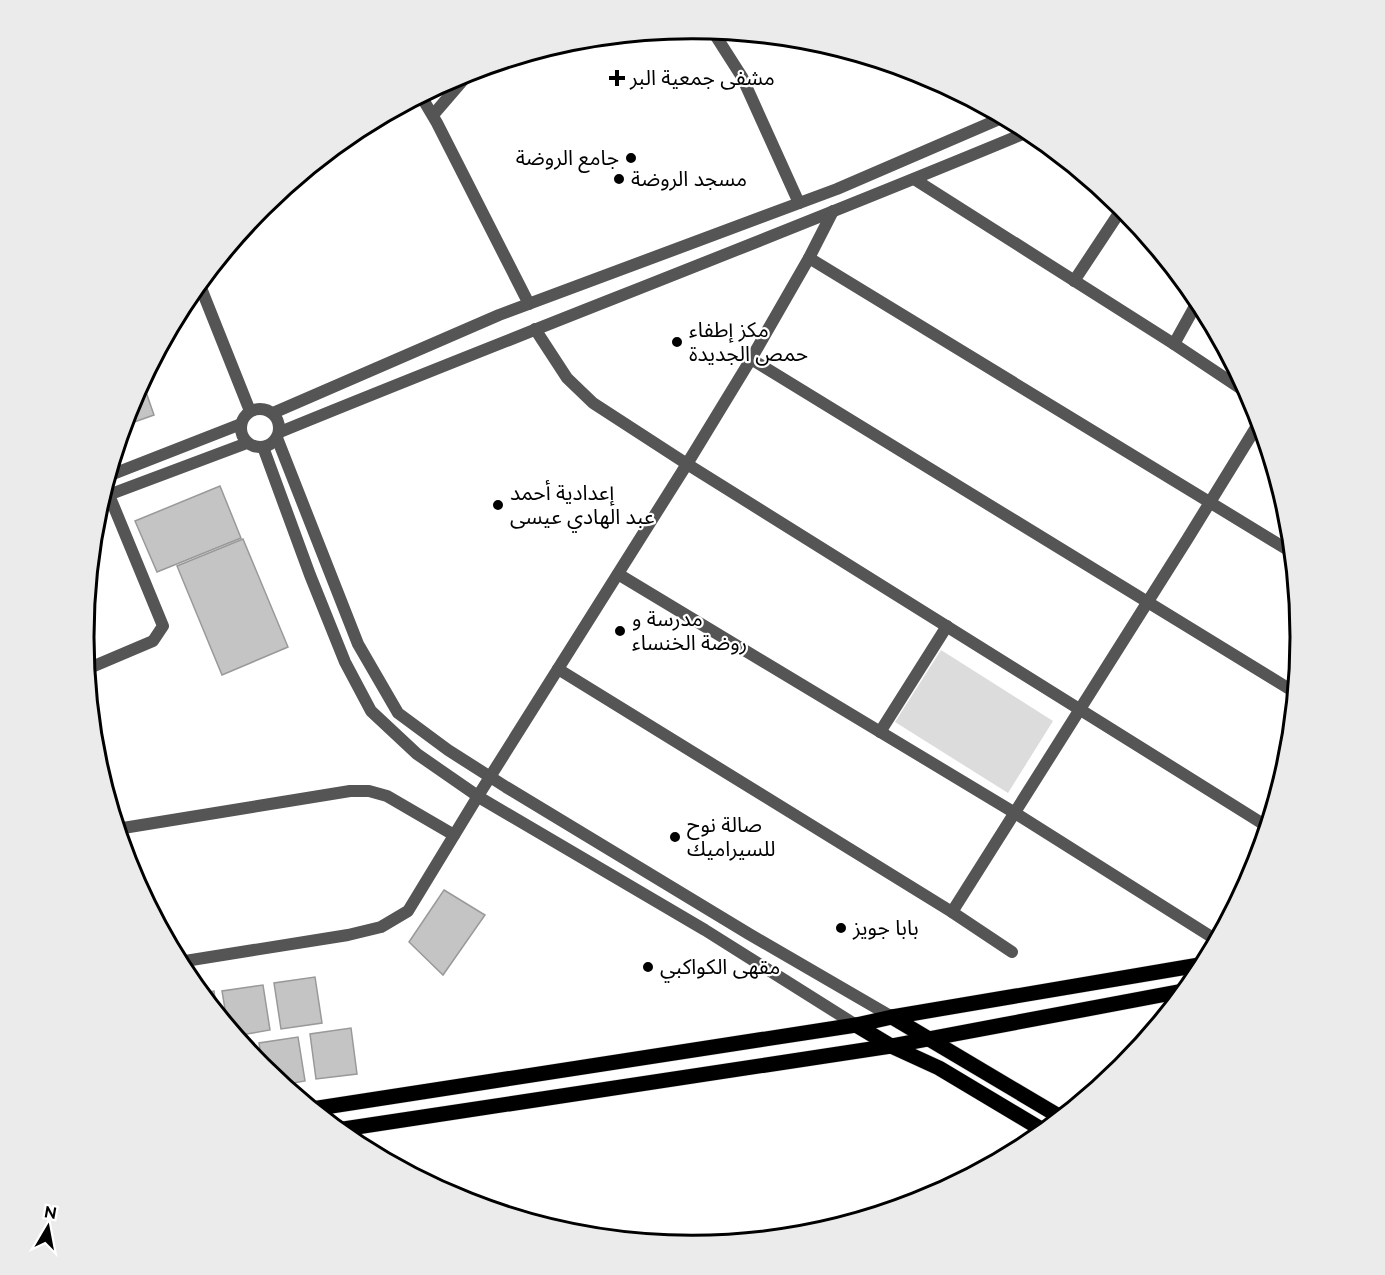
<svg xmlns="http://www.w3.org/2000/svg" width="1385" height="1275" font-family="Raleway,'Noto Sans Arabic',sans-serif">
<rect width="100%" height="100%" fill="#fff"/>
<!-- green -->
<path fill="#dcdcdc" d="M941,650l112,71 -45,72 -113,-71z"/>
<!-- building -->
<g fill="#c4c4c4" stroke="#999" stroke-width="1.5">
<path d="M146,392l8,23 -31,11 7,-22 4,-8z"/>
<path d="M220,486l21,52 -84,34 -22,-51z"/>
<path d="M243,539l45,108 -66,28 -45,-109z"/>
<path d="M444,890l41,25 -42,60 -34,-33z"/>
<path d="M315,977l7,46 -41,6 -7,-46z"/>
<path d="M263,985l7,45 -35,6 -7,-9 -6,-36z"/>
<path d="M214,991l3,23 -17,-21z"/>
<path d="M351,1028l6,46 -41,5 -6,-45z"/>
<path d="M298,1037l7,44 -23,4 -19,-16 -4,-26z"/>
</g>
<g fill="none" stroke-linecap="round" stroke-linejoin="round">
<defs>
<g id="primary">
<path d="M892,1017l170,101"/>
<path d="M856,1025l35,21 48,22 107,64"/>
<path d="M312,1109l544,-84 36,-8 313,-53"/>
<path d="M337,1130l554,-84 297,-56"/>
</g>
</defs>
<!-- primary casing -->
<use href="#primary" stroke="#dbdbdb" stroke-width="16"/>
<!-- minor -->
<g stroke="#555" stroke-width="12">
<path d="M712,30l30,47 57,126"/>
<path d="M419,97l5,4 13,22 92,181"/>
<path d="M433,115l37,-43"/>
<path d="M914,179l260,165 75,50"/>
<path d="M809,258l484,295"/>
<path d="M1074,281l49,-74"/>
<path d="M535,329l32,49 26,25 94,61 581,363"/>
<path d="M1174,344l25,-45"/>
<path d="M751,359l545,334"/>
<circle cx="260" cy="428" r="19"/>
<path d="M273,413l226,-98 338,-126 167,-72"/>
<path d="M280,432c249,-102 501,-197 750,-301"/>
<path d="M277,438l81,206 40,69 50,37 58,37 243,147 143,83"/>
<path d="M263,447l47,128 35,87 26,49 46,43 65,45 223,131 151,95"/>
<path d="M108,476l133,-52"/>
<path d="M103,497l144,-54"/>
<path d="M618,574l397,239 203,128"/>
<path d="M87,669l66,-28 10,-15 -54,-131"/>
<path d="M558,669l394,243 60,40"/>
<path d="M880,732l67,-106"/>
<path d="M117,829l233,-38h19l18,5 67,39"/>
<path d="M952,912l236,-374 72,-117"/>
<path d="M179,962l169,-27 33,-8 27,-16 70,-115 209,-332 64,-105 58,-101 24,-47"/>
</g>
<!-- tertiary -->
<path stroke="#555" stroke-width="12" d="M199,283l51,128"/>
<!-- primary -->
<use href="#primary" stroke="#000" stroke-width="15"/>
</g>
<!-- markers -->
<g fill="#000" stroke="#fff" stroke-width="2">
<path d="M614 69h6v6h6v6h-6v6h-6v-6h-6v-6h6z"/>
<circle cx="631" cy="158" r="6"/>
<circle cx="619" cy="179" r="6"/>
<circle cx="677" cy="342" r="6"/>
<circle cx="498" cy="505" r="6"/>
<circle cx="620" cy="631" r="6"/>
<circle cx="675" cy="837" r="6"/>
<circle cx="841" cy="928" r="6"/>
<circle cx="648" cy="967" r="6"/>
</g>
<g text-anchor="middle" stroke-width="4.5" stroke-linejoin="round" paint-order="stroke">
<!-- poi labels -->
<g font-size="21" fill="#000" stroke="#fff" text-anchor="start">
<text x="630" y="85">مشفى جمعية البر</text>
<text x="619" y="165" text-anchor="end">جامع الروضة</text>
<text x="631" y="186">مسجد الروضة</text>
<text x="689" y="337">مكز إطفاء<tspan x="689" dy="24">حمص الجديدة</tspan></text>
<text x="510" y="500">إعدادية أحمد<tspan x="510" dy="24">عبد الهادي عيسى</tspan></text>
<text x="632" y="626">مدرسة و<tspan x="632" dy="24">روضة الخنساء</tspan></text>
<text x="687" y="832">صالة نوح<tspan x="687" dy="24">للسيراميك</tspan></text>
<text x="853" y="935">بابا جويز</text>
<text x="660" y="974">مقهى الكواكبي</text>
</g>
</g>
<!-- crop -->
<path d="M0 0H1385V1275H0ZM94 637a598 598 0 1 1 1196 0a598 598 0 1 1-1196 0Z" fill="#ebebeb" fill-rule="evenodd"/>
<path fill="none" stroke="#000" stroke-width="3" d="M94 637a598 598 0 1 1 1196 0a598 598 0 1 1-1196 0Z"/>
<!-- north arrow -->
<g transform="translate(48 1227) rotate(10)" stroke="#ffffff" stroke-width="4.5" paint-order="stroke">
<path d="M0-4.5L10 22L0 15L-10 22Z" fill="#000000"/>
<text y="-9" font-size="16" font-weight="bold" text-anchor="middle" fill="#000000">N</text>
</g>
</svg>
